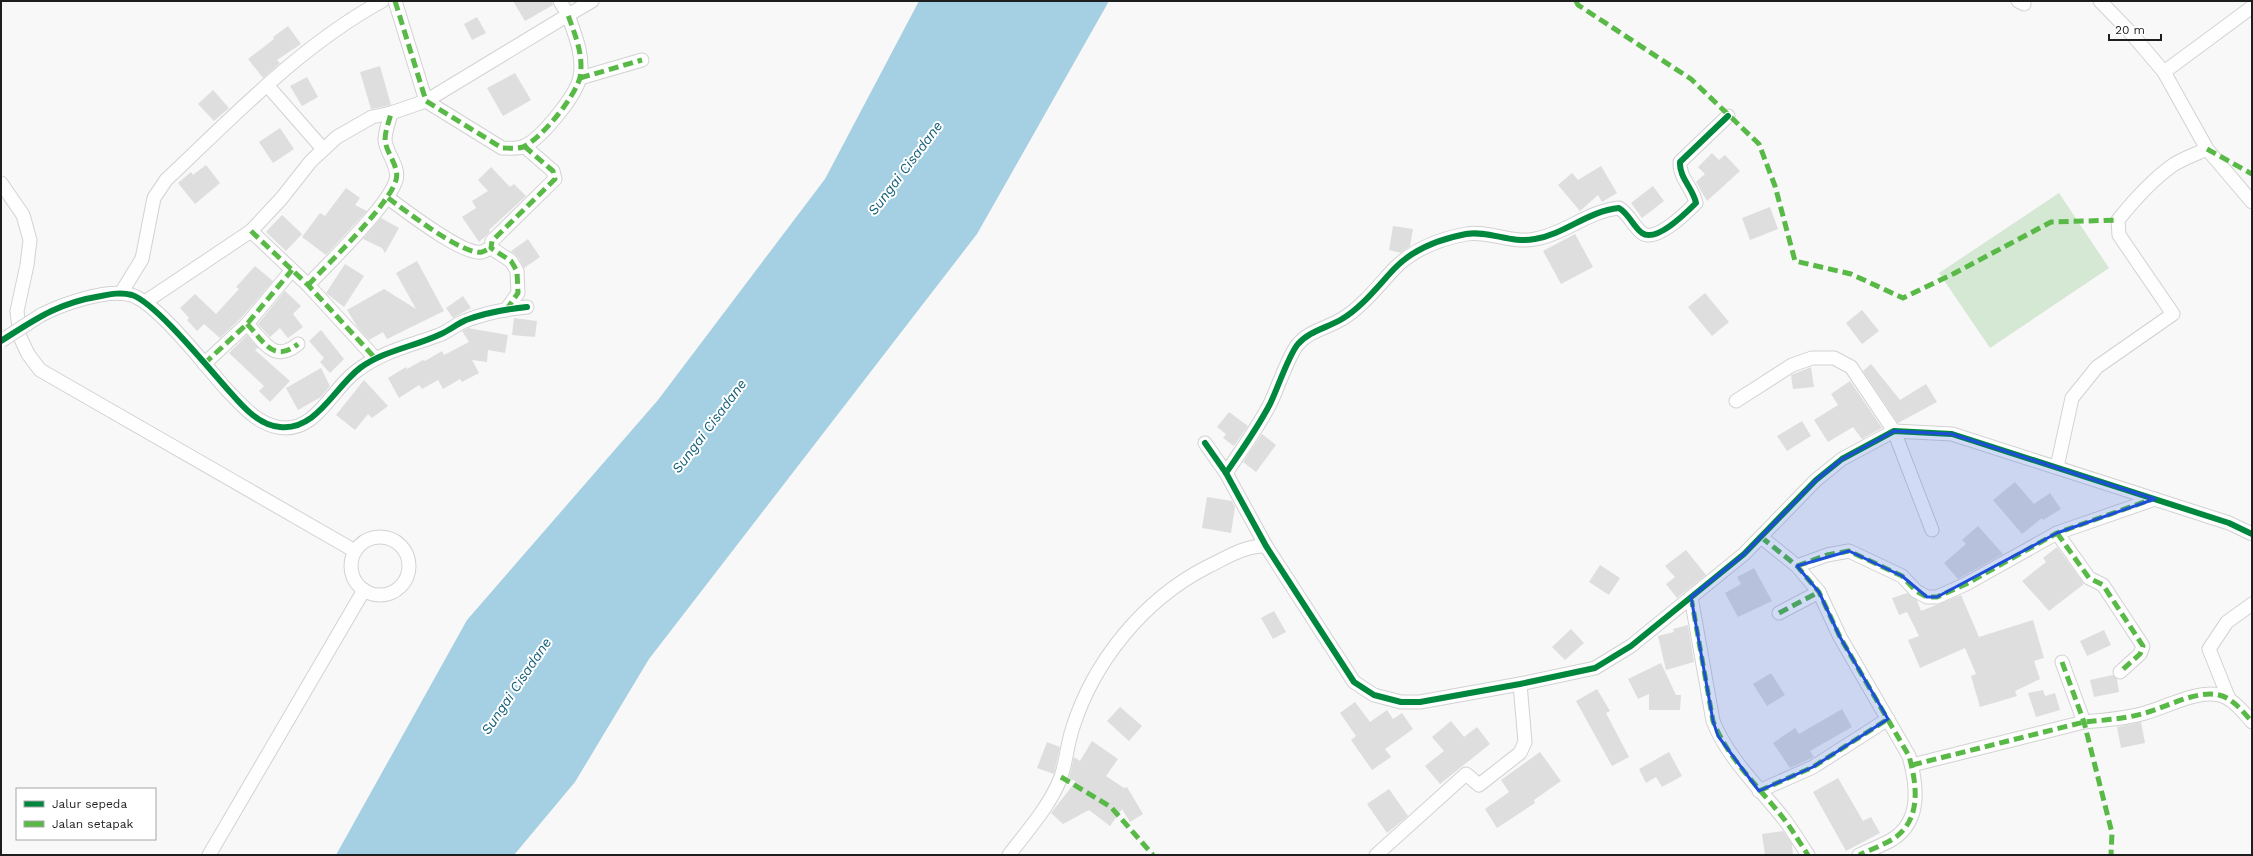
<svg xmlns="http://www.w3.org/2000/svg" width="2253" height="856" font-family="'Work Sans',sans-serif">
<rect width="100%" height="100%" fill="#f8f8f8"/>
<!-- garden -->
<path fill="#d4e8d3" d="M2059,193l50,75 -119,80 -51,-75z"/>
<!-- water -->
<path fill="#a5cfe2" d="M919,1h190l-132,233 -328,425 -74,123 -61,73h-178l131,-235 191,-220 167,-221z"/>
<!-- building -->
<g fill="#dedede">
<path d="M513,1h39l1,4 -28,16z"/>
<path d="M477,17l9,16 -14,7 -8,-16z"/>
<path d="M288,26l13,18 -24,16 3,3 -17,15 -15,-19 26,-20 -1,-2z"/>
<path d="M380,66l11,39 -20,4 -11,-37z"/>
<path d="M515,73l16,27 -28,16 -16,-28z"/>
<path d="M307,77l11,20 -16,9 -12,-20z"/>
<path d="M213,90l16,18 -15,13 -16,-17z"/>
<path d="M280,128l14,21 -21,14 -14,-21z"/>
<path d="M1712,153l7,7 6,-5 15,16 -33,30 -11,-19 9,-8 -7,-7z"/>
<path d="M206,165l14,18 -25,21 -17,-21 13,-11 2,3z"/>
<path d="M1601,166l16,27 -15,9 -4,-7 -18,16 -22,-26 14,-12 6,7z"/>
<path d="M491,167l19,20 4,-3 12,12 -37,34 1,2 -11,10 -17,-25 14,-9 -4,-7 16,-10 -10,-11z"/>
<path d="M1653,186l11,15 -22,17 -11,-15z"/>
<path d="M346,188l14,10 -5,7 12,6 -41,44 -24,-18 18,-24 5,3z"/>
<path d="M1770,207l8,22 -28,11 -8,-22z"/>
<path d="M282,215l20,19 -16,17 -20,-19z"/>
<path d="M381,218l18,10 -14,25 -3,-5 -19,-9z"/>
<path d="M1393,226l20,3 -3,17 -9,7 -12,-3z"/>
<path d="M1575,234l18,33 -32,17 -18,-33z"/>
<path d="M528,239l12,18 -16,11 -6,-11 -7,-6z"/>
<path d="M417,261l27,50 -57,28 -4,-7 -14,8 -11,-12 -11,-18 37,-21 32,20 -20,-36z"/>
<path d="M345,264l19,12 -20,31 -18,-14z"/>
<path d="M255,266l18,15 -32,37 -21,20 -16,-14 -7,7 -10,-11 2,-2 -9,-10 15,-14 21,20 23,-25 -3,-2z"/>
<path d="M285,291l16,15 -8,8 10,13 -15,11 -8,-10 -10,9 -12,-13z"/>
<path d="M1705,293l24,29 -17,14 -24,-29z"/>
<path d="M463,296l8,12 -18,10 -7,-10z"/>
<path d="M1862,310l17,21 -17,13 -16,-21z"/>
<path d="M514,318l23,3 -2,16 -23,-2z"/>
<path d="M468,328l40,7 -3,18 -17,-3 -1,12 -15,-2 7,13 -17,9 -2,-3 -17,10 -5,-9 -16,9 -3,-4 -20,13 -11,-20 18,-11 1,2 16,-9 2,1 17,-10 2,4 25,-13 -7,-11z"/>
<path d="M321,330l23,29 -14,14 -10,-11 4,-4 -15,-17z"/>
<path d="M247,335l11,13 -3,2 35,31 -20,21 -11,-11 5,-5 -35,-33z"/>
<path d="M1871,364l29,36 26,-16 11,18 -39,21 -35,-52z"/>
<path d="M1811,367l3,20 -21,2 -2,-14z"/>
<path d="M321,368l9,18 -9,11 -23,13 -12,-22z"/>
<path d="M364,380l24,26 -16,12 -4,-4 -13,16 -19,-15z"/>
<path d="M1850,381l32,47 -20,11 -9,-12 -25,15 -14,-22 24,-15 -7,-11z"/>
<path d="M1229,412l19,14 -14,20 -11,-8 3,-4 -9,-7z"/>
<path d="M1802,421l9,15 -24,15 -10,-15z"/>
<path d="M1262,434l14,11 -20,27 -13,-10z"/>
<path d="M2015,482l19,22 16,-11 11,16 -18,11 -1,-2 -20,16 -29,-34z"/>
<path d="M1207,497l25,4 3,6 -4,26 -29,-5z"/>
<path d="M1978,526l25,28 -45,25 -14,-16 22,-19 -4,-4z"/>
<path d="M2057,547l27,37 -35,27 -27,-30 24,-19 -3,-4z"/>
<path d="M1686,550l20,25 -29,23 -11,-14 9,-7 -10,-11z"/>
<path d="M1600,565l20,13 -11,17 -20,-13z"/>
<path d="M1754,568l18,33 -34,16 -13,-24 16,-9 -4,-7z"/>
<path d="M1907,593l10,7 4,11 40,-16 18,42 54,-17 11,38 -10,3 6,18 -25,12 2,5 -37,11 -9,-31 5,-2 -11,-26 -45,20 -12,-28 11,-4 -12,-24 -8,3 -7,-17z"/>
<path d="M1274,611l12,21 -13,7 -12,-21z"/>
<path d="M1688,625l6,37 -28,8 -8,-34 16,-4 -1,-3z"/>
<path d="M1571,629l13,14 -19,17 -13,-13z"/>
<path d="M2104,630l7,15 -24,11 -7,-15z"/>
<path d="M1661,663l15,32h5l-1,15h-31v-16l-11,5 -10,-20z"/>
<path d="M1771,673l14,22 -18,11 -14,-22z"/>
<path d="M2113,675l4,4 2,13 -25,5 -4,-17z"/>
<path d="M1597,689l13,22 -4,2 23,44 -17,9 -36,-65z"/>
<path d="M2043,690l2,6 10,-3 5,17 -24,7 -8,-24z"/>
<path d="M1355,702l15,20 17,-12 6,9 9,-6 11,16 -28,20 6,8 -19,13 -21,-30 5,-4 -16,-23z"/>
<path d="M1120,707l22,19 -13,15 -22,-20z"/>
<path d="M1842,709l10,18 -42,24 4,6 -24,11 -17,-25 22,-15 4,6z"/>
<path d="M1451,721l13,16 13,-10 13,17 -50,40 -15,-18 19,-15 -12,-14z"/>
<path d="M2141,722l4,21 -24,5 -4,-21z"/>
<path d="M1092,741l26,18 -12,17 18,12 3,-1 16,27 -13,8 -8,-13 -12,17 -21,-16 -26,14 -12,-11 25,-32 -7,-2 5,-22 6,4z"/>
<path d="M1047,742l13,5 -6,27 -17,-6z"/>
<path d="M1540,752l21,29 -27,19 1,3 -38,25 -12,-19 24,-17 -8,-12z"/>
<path d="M1669,752l13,24 -20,11 -6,-10 -10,6 -7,-14z"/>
<path d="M1838,778l25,43 8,-4 9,16 -34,18 -33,-59z"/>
<path d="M1389,789l19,27 -21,17 -20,-29z"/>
<path d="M1783,831l9,13 1,11h-28l-3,-21z"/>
</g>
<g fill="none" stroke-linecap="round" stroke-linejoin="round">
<defs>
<g id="street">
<path d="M395,1l31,100 76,47c7,0 14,1 21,-1 18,-8 53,-51 57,-70 4,-22 -5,-42 -12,-62l24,-14"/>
<path d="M2018,1l6,3"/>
<path d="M2100,1l30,31 34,40 43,77 45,53"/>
<path d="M2164,72l88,-65"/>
<path d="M580,78l62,-18"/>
<path d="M267,85l56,64"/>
<path d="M1,183l22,32 7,25 -3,25 -10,46 3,26 8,17 12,16 315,181"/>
<path d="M388,198c17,12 75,58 94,54 3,-1 6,-3 9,-4"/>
<path d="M251,231l57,54 67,73"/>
<path d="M308,285c20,-21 82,-81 88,-105 4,-13 -10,-27 -11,-40 0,-9 4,-18 6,-27"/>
<path d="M121,293l21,-34 12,-61 12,-18c68,-64 134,-134 216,-179"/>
<path d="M145,302l106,-71 30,-32 30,-38 26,-24 35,-20 19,-4 35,-12 142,-86 -8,-14"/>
<path d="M506,310l12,-17 -1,-22 -6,-10 -20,-13 1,-7 63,-62 -2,-8 -29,-25"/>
<path d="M41,315c22,-11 66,-27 90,-20 26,7 76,73 96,95 15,15 28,32 50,37 37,8 53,-35 77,-54 26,-21 55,-27 85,-38 9,-3 17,-11 26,-14 20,-8 42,-12 62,-14"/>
<path d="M247,324c17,17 26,40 51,20"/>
<path d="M204,364l43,-40 45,-54"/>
<path d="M1736,401l56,-36 20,-7h22l17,9 43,64 38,99"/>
<path d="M1205,443l21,30 40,73 88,136 20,13 27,7h19l100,-18 75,-16 36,-22 113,-92 72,-74 26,-21 52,-28 58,3 277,89 23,11"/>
<path d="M2057,467l15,-69 25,-31 76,-53 -54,-79 -1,-15c16,-20 34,-40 55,-55 11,-7 23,-11 34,-16"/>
<path d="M1226,473c15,-22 31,-44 44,-69 7,-14 19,-50 28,-60 11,-13 29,-16 44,-25 20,-12 36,-33 52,-50 19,-20 46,-30 72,-35 23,-4 45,10 69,5 30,-5 53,-28 84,-31 10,6 14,18 23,25 14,10 44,-20 54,-30 -3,-15 -17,-25 -16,-41l48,-46"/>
<path d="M2057,533l32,45 14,7 40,61 -3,8 -20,18"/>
<circle cx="380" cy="566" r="29"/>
<path d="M1761,537l36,29 22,26 21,45 69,119c8,29 13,64 -16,83 -10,6 -23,11 -34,16"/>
<path d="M1797,566l30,-11 22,-4 53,25 14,15 11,6h10l29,-13 91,-51 98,-34"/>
<path d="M1691,597l22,124c15,38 46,66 71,98 9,12 16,24 24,36"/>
<path d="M1779,613l40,-21"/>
<path d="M2062,662l22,60"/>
<path d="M2229,699l-20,-50 18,-27 25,-18"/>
<path d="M1912,765l172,-43c20,-2 41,-3 61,-9 22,-6 51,-23 74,-18 14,3 25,18 33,27"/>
<path d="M1759,791l54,-24 75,-48"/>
<path d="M209,855l155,-265"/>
<path d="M1009,855c18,-24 41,-49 52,-78 5,-15 6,-31 11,-47 21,-68 71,-130 135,-163 19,-9 38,-22 59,-21"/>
<path d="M1376,855l90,-81 13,11 41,-32 5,-11 -5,-58"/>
</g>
</defs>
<!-- street casing -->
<use href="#street" stroke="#d2d2d2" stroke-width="15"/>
<!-- street -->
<use href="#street" stroke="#fefefe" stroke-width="13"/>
<defs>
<path id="street-bridge" d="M1,341l40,-26"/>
</defs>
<!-- street-bridge casing -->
<use href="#street-bridge" stroke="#d2d2d2" stroke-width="15" stroke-linecap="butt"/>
<!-- street-bridge -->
<use href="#street-bridge" stroke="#fefefe" stroke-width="13"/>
<!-- quiet -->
<g stroke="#58b947" stroke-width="5" stroke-dasharray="10 5" stroke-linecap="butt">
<path d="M395,1l31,100 76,47c7,0 14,1 21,-1 18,-8 53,-51 57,-70 4,-22 -5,-42 -12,-62"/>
<path d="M1576,1l2,4 113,74 68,65 16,42 20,75 56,13 52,24 50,-24 98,-52 67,-2"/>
<path d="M580,78l62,-18"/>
<path d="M2207,149l45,25"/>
<path d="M388,198c17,12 75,58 94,54 3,-1 6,-3 9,-4"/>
<path d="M251,231l57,54 67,73"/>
<path d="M308,285c20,-21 82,-81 88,-105 4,-13 -10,-27 -11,-40 0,-9 4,-18 6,-27"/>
<path d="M506,310l12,-17 -1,-22 -6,-10 -20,-13 1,-7 63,-62 -2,-8 -29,-25"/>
<path d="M247,324c17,17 26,40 51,20"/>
<path d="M204,364l43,-40 45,-54"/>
<path d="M2057,533l32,45 14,7 40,61 -3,8 -20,18"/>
<path d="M1761,537l36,29 22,26 21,45 69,119c8,29 13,64 -16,83 -10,6 -23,11 -34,16"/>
<path d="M1797,566l30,-11 22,-4 53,25 14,15 11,6h10l29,-13 91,-51 96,-34"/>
<path d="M1691,597l22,124c15,38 46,66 71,98 9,12 16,24 24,36"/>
<path d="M1779,613l40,-21"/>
<path d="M2062,662l22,60 28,111 -1,22"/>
<path d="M1912,765l172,-43c20,-2 41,-3 61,-9 22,-6 51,-23 74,-18 14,3 25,18 33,27"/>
<path d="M1061,777l50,30 42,48"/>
<path d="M1759,791l54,-24 75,-48"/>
</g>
<defs>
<g id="cycleway">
<path d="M1,341c36,-23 57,-38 100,-45 10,-2 20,-4 31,-1 24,8 78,75 98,97 14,16 29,33 50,35 36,4 54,-39 80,-59 25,-18 54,-21 81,-34 9,-4 16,-10 25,-14 19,-7 41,-11 61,-13"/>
<path d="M1205,443l21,30 40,73 88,136 20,13 27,7h19l100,-18 75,-16 36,-22 113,-92 72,-74 26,-21 52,-28 58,3 277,89 23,11"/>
<path d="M1226,473c15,-22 31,-44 44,-69 7,-14 19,-50 28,-60 11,-13 29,-16 44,-25 20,-12 36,-33 52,-50 19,-20 46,-30 72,-35 23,-4 45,10 69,5 30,-5 53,-28 84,-31 10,6 14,18 23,25 14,10 44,-20 54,-30 -3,-15 -17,-25 -16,-41l48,-46"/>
</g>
</defs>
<!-- cycleway casing -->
<use href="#cycleway" stroke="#fff" stroke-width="8"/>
<!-- cycleway -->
<use href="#cycleway" stroke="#00873e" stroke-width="6"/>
</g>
<!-- marked area -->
<path fill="#1d4ed8" fill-opacity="0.2" stroke="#1d4ed8" stroke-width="3" stroke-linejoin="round" d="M1894,431l58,3 203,65 -98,34 -120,64h-10l-25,-21 -53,-25 -52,15 22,26 21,45 48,82 -75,48 -54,24 -41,-55 -5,-15 -22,-124 53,-43 72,-74 26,-21z"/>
<g text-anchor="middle" stroke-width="4" stroke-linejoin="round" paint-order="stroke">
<!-- water labels -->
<g font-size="14" font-style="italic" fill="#125e7a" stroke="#fff">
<text transform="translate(905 168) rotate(-53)" y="5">Sungai Cisadane</text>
<text transform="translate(709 426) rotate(-53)" y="5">Sungai Cisadane</text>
<text transform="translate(516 686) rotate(-56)" y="5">Sungai Cisadane</text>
</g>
</g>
<!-- border -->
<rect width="2253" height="856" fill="none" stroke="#1d1e1e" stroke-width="4"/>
<!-- legend -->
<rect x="16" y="788" width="140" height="52" fill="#ffffff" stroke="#a5a5a5"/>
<rect x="24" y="801" width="20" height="6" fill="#00873e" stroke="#a5a5a5"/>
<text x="52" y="808" font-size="12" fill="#1d1e1e">Jalur sepeda</text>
<rect x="24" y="821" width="20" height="6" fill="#58b947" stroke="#a5a5a5"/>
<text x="52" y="828" font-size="12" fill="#1d1e1e">Jalan setapak</text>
<!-- scale -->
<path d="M2109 34v6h52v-6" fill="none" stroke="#1d1e1e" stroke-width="2"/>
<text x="2115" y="34" font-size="12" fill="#1d1e1e" stroke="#ffffff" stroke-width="3" paint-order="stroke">20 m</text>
</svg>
